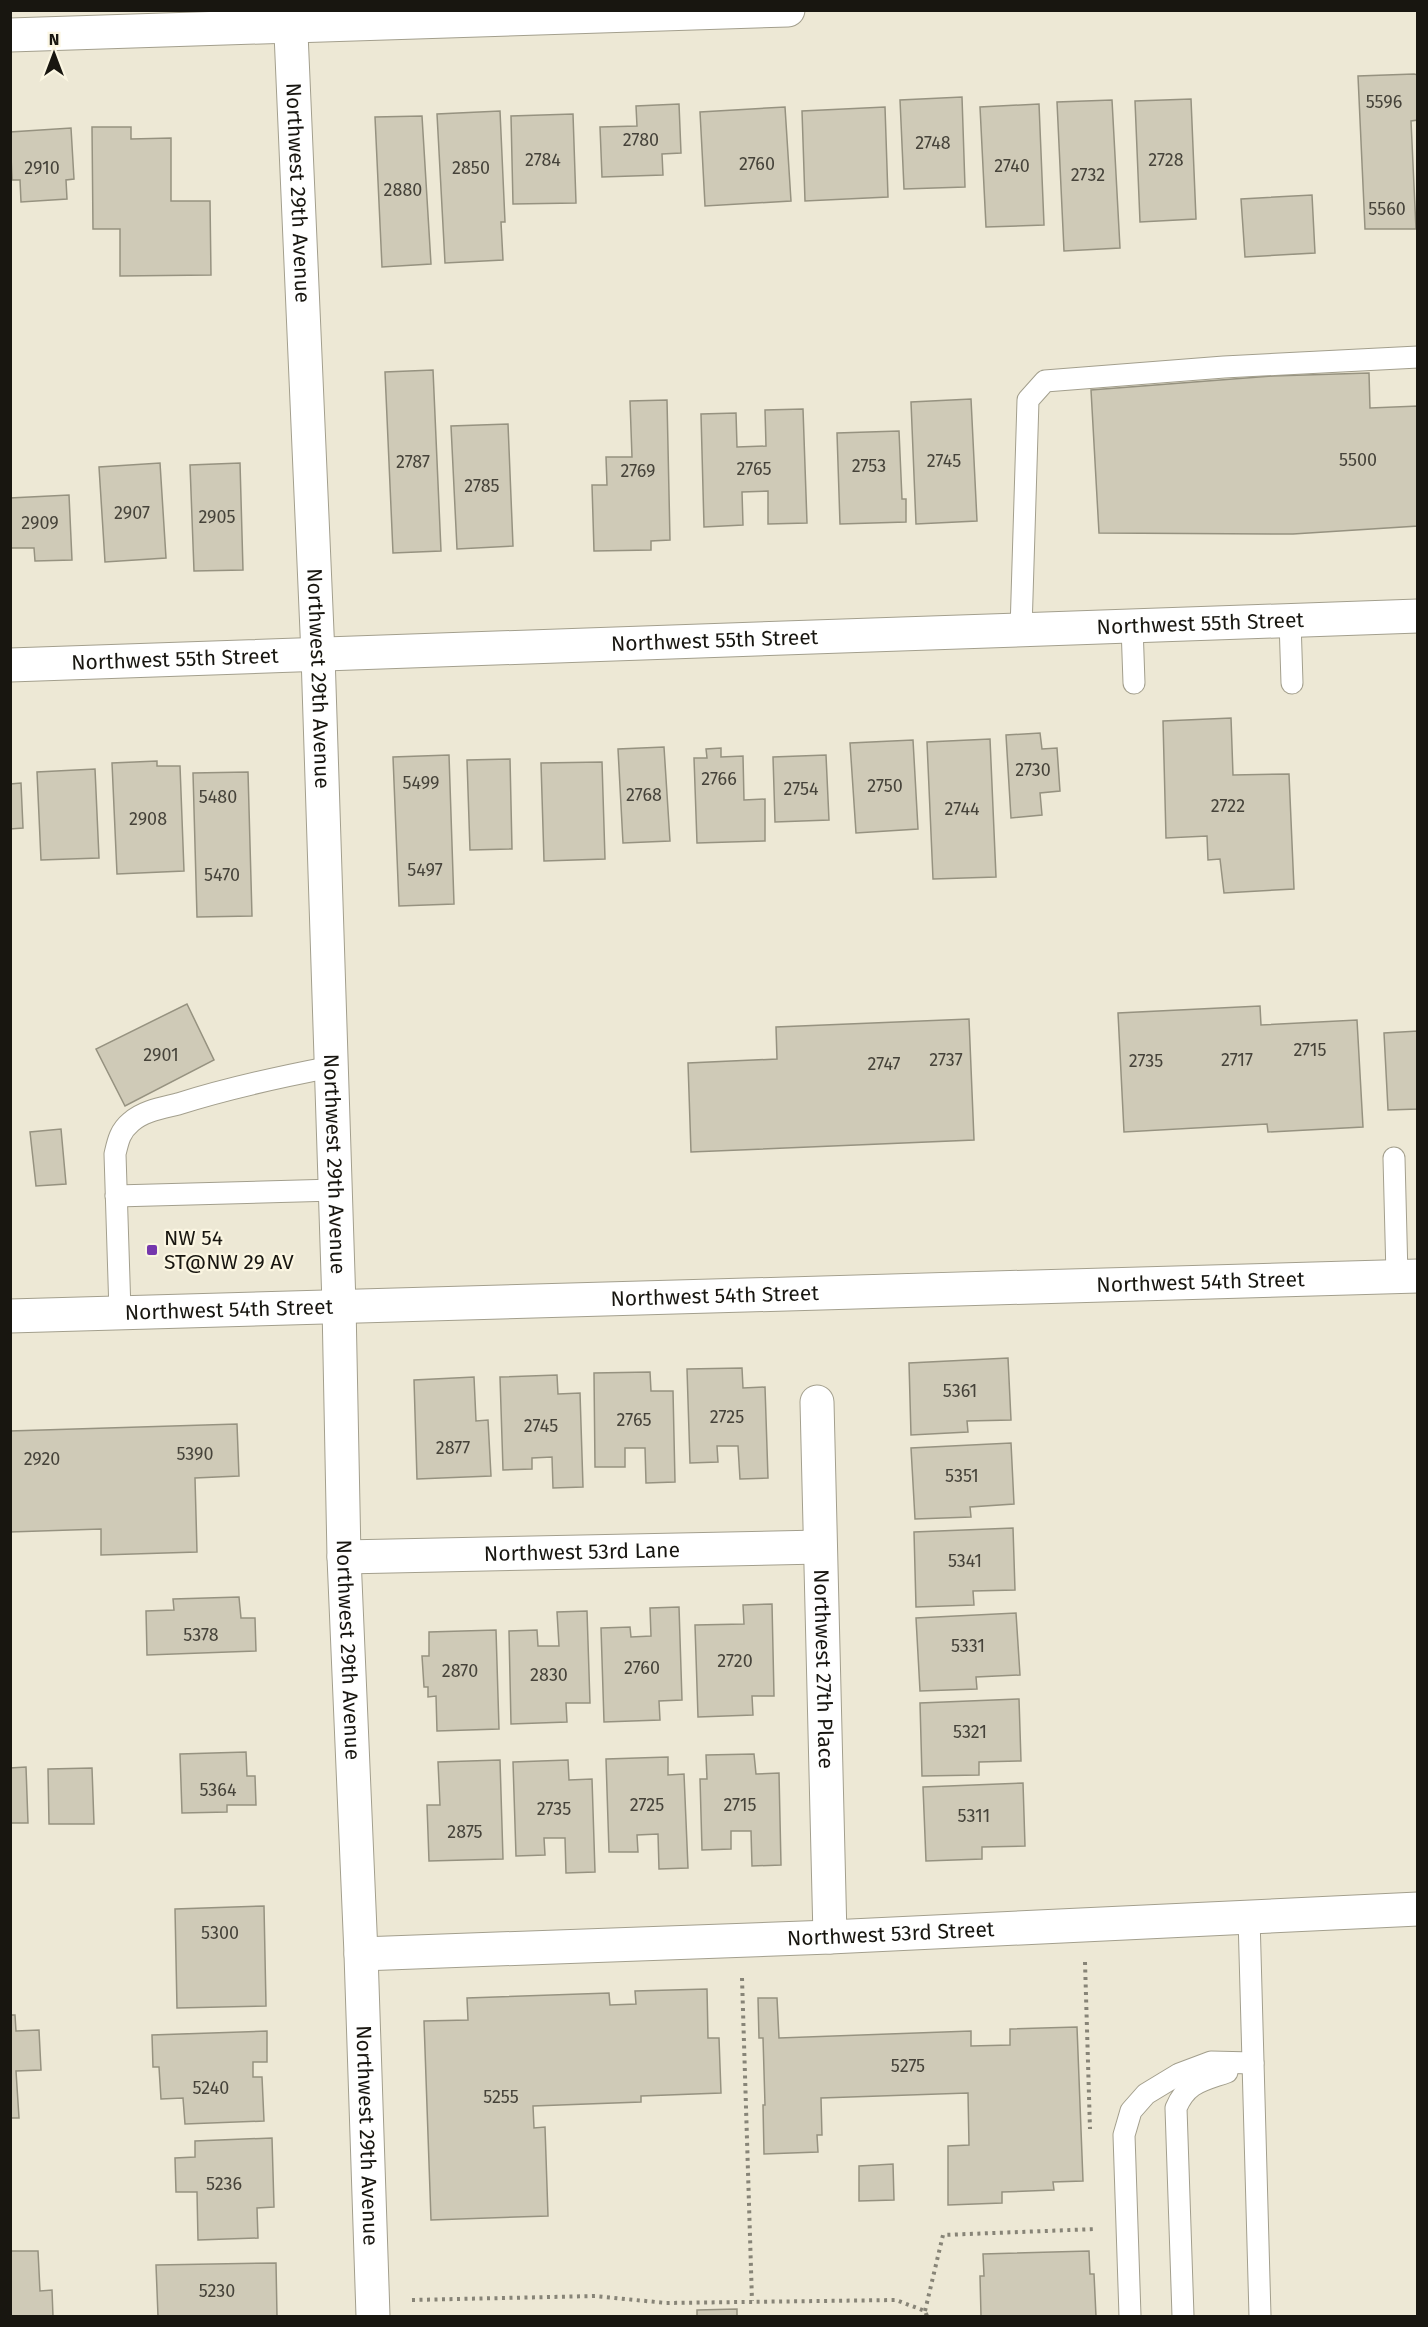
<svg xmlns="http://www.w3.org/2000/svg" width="1428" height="2327" font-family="'Fira Sans',sans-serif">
<rect width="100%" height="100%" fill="#ede8d5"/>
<!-- building -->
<g fill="#cfcab7" stroke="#969280" stroke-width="1.5">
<path d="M1414,74l4,1v45l-7,1 5,108h-51l-7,-153z"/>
<path d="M962,97l3,90 -61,2 -4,-89z"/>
<path d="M1191,99l5,120 -56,3 -5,-121z"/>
<path d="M1112,100l8,148 -56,3 -7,-149z"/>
<path d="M679,104l2,49 -19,1 1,21 -61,2 -2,-50 37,-1 -1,-20z"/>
<path d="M1039,104l5,121 -58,2 -6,-120z"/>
<path d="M785,107l6,94 -86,5 -5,-94z"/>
<path d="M885,107l3,90 -83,4 -3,-90z"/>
<path d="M500,111l5,111h-4l2,38 -58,3 -8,-149z"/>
<path d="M573,114l3,89 -63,1 -2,-88z"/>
<path d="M422,116l9,148 -49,3 -7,-150z"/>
<path d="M92,127h39v12l40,-1v63h39l1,74 -91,1v-47h-27z"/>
<path d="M71,128l3,51 -8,1 1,19 -46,3 -1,-22h-8l-2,-48z"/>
<path d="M1312,195l3,58 -70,4 -4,-58z"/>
<path d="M433,370l8,181 -48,2 -8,-181z"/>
<path d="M1369,373l1,35 48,-2v120l-125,8 -194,-1 -8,-143 182,-14z"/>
<path d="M971,399l6,122 -61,3 -5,-122z"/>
<path d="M667,400l3,140 -19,1v9l-57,1 -2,-66h15l-1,-28h26l-2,-56z"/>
<path d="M803,409l4,114 -39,1v-33l-26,1 1,33 -39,2 -3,-113 35,-1 1,34 29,-1 -1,-36z"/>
<path d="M508,424l5,122 -56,3 -6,-123z"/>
<path d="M899,431l3,68h4v23l-66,2 -3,-91z"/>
<path d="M160,463l6,95 -61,4 -6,-95z"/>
<path d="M240,463l3,107 -49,1 -4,-106z"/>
<path d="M69,495l3,65 -37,1 -1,-13h-24v-50z"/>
<path d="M1231,718l2,57 56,-1 5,115 -70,4 -4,-34 -12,1 -1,-24 -41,2 -3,-117z"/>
<path d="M1040,733l2,16 15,-1 3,43 -20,2 2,22 -31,3 -5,-83z"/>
<path d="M990,739l6,138 -63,2 -6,-137z"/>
<path d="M913,740l5,89 -62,4 -6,-90z"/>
<path d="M664,747l6,94 -47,2 -5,-94z"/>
<path d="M721,748v9l22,-1 1,44 21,-1v42l-68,2 -3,-85h13l-1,-9z"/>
<path d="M449,755l5,149 -55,2 -6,-149z"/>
<path d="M826,755l3,65 -54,2 -2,-65z"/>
<path d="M510,759l2,90 -42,1 -3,-90z"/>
<path d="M157,761v5h23l4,105 -67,3 -5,-111z"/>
<path d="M602,762l3,97 -61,2 -3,-98z"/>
<path d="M95,769l4,89 -58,2 -4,-88z"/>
<path d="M248,772l4,144 -55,1 -4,-144z"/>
<path d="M21,783l2,45 -13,1v-45z"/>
<path d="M187,1004l27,56 -89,46 -29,-57z"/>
<path d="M1260,1006l1,19 96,-5 6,107 -95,5 -1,-8 -143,8 -6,-119z"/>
<path d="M969,1019l5,121 -283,12 -3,-89 89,-4 -1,-32z"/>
<path d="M1418,1031v78l-30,1 -4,-77z"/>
<path d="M61,1129l5,55 -30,2 -6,-54z"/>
<path d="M1008,1358l3,62 -44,1 1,11 -57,3 -2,-72z"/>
<path d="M742,1368l1,20 22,-1 3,91 -28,1 -2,-33h-21l1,16 -28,1 -3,-94z"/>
<path d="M650,1372l1,19h22l2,91 -29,1 -1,-35h-20v19h-30l-1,-94z"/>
<path d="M557,1375l1,19 22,-1 3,94 -30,1 -1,-31 -20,1v11l-29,1 -3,-93z"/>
<path d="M474,1377l2,44 12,-1 3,56 -74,3 -3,-99z"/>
<path d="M237,1424l2,52 -44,2 2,74 -96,3v-26l-91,3v-101z"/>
<path d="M1011,1443l3,61 -44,3 1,10 -56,2 -4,-71z"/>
<path d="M1013,1528l2,62 -42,1 1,14 -58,2 -2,-75z"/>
<path d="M239,1597l2,21h14l1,33 -109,4 -1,-44 28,-1 -1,-11z"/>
<path d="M772,1604l2,92h-22l1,19 -55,2 -3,-92 49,-1 -1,-19z"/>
<path d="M679,1607l3,93 -23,1 1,19 -56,2 -3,-94 29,-1 1,10 20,-1 -1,-28z"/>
<path d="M587,1611l3,92h-24l1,19 -56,2 -2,-93 28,-1 1,16h21l-2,-34z"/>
<path d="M1016,1613l4,62 -44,2 1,12 -57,2 -4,-73z"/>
<path d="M496,1630l3,99 -62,2 -1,-35 -8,1v-10h-4l-2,-31h7v-24z"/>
<path d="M1019,1699l2,62 -42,1v13l-57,1 -2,-73z"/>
<path d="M246,1752l1,24h8l1,29h-29v7l-45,1 -2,-59z"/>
<path d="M754,1754l2,20 23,-1 2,92 -29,1 -1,-35h-20v18l-29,1 -2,-71h7l-1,-24z"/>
<path d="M668,1757v18l16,-1 4,94 -29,1 -1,-35 -21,1 1,17h-29l-3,-93z"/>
<path d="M500,1760l3,99 -74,2 -2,-56h13l-2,-43z"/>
<path d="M568,1760l1,20 23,-1 3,93 -29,1 -1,-35h-21l1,17 -29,1 -3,-94z"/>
<path d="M26,1767l2,56h-18v-55z"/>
<path d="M92,1768l2,56h-45l-1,-55z"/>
<path d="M1023,1783l2,63 -43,1v12l-56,2 -3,-74z"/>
<path d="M264,1906l2,100 -89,2 -2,-99z"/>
<path d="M707,1989l1,49h11l2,55 -80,3v6l-108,4 1,22 11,-1 3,89 -117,4 -7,-199 44,-1 -1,-22 142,-5 1,12 26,-1 -1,-13z"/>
<path d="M758,1998h19l2,40 192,-7v15l39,-1v-16l67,-2 6,154 -30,1 1,8 -52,2v11l-54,2v-59l21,-1 -1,-52 -147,5 1,37h-5l1,17 -54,2 -1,-49h2l-2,-67h-4z"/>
<path d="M10,2015h5l1,16 23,-1 2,40 -25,1 3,47h-9z"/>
<path d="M267,2031v31h-14v15h9l2,44 -79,3 -2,-26 -22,1 -2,-32h-6l-1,-32z"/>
<path d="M272,2138l2,69 -17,1 1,30 -60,2 -1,-48h-21l-1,-34 20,-1v-16z"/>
<path d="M893,2164l1,36 -35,1v-35z"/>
<path d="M10,2251h28l2,40 12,-1 1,26h-43z"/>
<path d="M1089,2251l1,23h4l2,42h-115l-1,-40h4l-1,-22z"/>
<path d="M276,2263l1,53h-119l-2,-51z"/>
<path d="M737,2309v7h-40v-6z"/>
</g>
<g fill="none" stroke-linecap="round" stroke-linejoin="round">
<defs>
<g id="lane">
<path d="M1290,621l2,62"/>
<path d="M1132,626l2,57"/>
<path d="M1021,630l7,-230 17,-19 179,-14 194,-10"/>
<path d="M1394,1158l3,118"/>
<path d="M116,1196l219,-6"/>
<path d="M120,1312l-5,-158c3,-13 5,-23 16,-32 12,-11 31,-14 47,-18 50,-16 101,-27 153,-37"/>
<path d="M1249,1917l11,399"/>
<path d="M1130,2316l-6,-181 7,-24 15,-17 33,-20 32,-12 42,1"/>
<path d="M1183,2316l-7,-208c11,-26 26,-27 51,-36"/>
</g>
<g id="street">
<path id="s1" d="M290,10l28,645 21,650 5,252 17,397 12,362"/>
<path d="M10,35l778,-25"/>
<path id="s2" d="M10,665l1408,-49"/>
<path id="s3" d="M817,1402l13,535"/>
<path id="s4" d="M344,1557l476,-10"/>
<path id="s5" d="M361,1954l469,-17 588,-28"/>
</g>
<g id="secondary">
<path id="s6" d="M10,1316l1408,-40"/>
</g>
</defs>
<!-- lane casing -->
<use href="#lane" stroke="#a39f8d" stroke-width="23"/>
<!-- street casing -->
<use href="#street" stroke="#a39f8d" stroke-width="35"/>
<!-- secondary casing -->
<use href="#secondary" stroke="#a39f8d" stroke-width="35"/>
<!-- path -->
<g stroke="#878477" stroke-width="4" stroke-dasharray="3 4.5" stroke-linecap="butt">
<path d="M1085,1962l5,167"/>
<path d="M742,1978l10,323"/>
<path d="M412,2300l183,-4 71,7 230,-3 29,11 2,5"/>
<path d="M925,2311l18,-76 153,-6"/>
</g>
<!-- lane -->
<use href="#lane" stroke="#fff" stroke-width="21"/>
<!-- street -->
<use href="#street" stroke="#fff" stroke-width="33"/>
<!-- secondary -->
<use href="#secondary" stroke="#fff" stroke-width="33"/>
</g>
<!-- markers -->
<rect fill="#7537ad" stroke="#fbf6e2" stroke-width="2" x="146" y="1244" width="12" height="12" rx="3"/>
<g text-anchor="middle" stroke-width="4.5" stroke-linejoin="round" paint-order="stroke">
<!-- number labels -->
<g font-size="18" fill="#46433a">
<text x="1384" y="108">5596</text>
<text x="641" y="146">2780</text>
<text x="933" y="149">2748</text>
<text x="543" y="166">2784</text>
<text x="1166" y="166">2728</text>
<text x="757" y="170">2760</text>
<text x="1012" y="172">2740</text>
<text x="42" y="174">2910</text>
<text x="471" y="174">2850</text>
<text x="1088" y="181">2732</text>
<text x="403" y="196">2880</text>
<text x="1387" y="215">5560</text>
<text x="1358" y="466">5500</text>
<text x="944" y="467">2745</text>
<text x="413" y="468">2787</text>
<text x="869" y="472">2753</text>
<text x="754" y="475">2765</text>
<text x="638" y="477">2769</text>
<text x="482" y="492">2785</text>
<text x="132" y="519">2907</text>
<text x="217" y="523">2905</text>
<text x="40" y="529">2909</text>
<text x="1033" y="776">2730</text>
<text x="719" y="785">2766</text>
<text x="421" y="789">5499</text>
<text x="885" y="792">2750</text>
<text x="801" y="795">2754</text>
<text x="644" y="801">2768</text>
<text x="218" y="803">5480</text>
<text x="1228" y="812">2722</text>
<text x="962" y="815">2744</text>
<text x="148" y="825">2908</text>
<text x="425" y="876">5497</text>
<text x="222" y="881">5470</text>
<text x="1310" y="1056">2715</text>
<text x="161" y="1061">2901</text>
<text x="946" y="1066">2737</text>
<text x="1237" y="1066">2717</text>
<text x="1146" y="1067">2735</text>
<text x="884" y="1070">2747</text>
<text x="960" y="1397">5361</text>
<text x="727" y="1423">2725</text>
<text x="634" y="1426">2765</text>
<text x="541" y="1432">2745</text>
<text x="453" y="1454">2877</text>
<text x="195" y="1460">5390</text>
<text x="42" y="1465">2920</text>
<text x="962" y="1482">5351</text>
<text x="965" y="1567">5341</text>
<text x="201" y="1641">5378</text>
<text x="968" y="1652">5331</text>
<text x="735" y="1667">2720</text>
<text x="642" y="1674">2760</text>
<text x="460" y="1677">2870</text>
<text x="549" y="1681">2830</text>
<text x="970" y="1738">5321</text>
<text x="218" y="1796">5364</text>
<text x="647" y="1811">2725</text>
<text x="740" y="1811">2715</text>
<text x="554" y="1815">2735</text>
<text x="974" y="1822">5311</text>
<text x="465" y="1838">2875</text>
<text x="220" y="1939">5300</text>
<text x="908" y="2072">5275</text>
<text x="211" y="2094">5240</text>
<text x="501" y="2103">5255</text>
<text x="224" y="2190">5236</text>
<text x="217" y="2297">5230</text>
</g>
<!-- street labels -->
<g font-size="21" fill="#181610" stroke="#fbf6e2">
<text dy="7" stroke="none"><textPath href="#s1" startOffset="183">Northwest 29th Avenue</textPath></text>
<text dy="7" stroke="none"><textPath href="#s2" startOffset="1191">Northwest 55th Street</textPath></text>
<text dy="7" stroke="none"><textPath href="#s2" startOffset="705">Northwest 55th Street</textPath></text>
<text dy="7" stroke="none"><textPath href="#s2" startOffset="165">Northwest 55th Street</textPath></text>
<text dy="7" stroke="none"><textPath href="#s1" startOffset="669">Northwest 29th Avenue</textPath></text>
<text dy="7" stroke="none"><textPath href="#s1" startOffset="1155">Northwest 29th Avenue</textPath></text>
<text dy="7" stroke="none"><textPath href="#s6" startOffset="1191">Northwest 54th Street</textPath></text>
<text dy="7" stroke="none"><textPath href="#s6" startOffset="705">Northwest 54th Street</textPath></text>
<text dy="7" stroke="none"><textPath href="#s6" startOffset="219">Northwest 54th Street</textPath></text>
<text dy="7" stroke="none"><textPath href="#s4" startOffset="238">Northwest 53rd Lane</textPath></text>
<text dy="7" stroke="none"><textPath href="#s1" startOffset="1641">Northwest 29th Avenue</textPath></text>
<text dy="7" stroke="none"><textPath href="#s3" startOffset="267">Northwest 27th Place</textPath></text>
<text dy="7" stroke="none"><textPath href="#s5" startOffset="530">Northwest 53rd Street</textPath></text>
<text dy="7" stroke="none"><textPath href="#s1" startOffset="2127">Northwest 29th Avenue</textPath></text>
</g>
<!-- poi labels -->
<g font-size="21" fill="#181610" stroke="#fbf6e2" text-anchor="start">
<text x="164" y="1245">NW 54<tspan x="164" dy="24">ST@NW 29 AV</tspan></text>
</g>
</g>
<!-- border -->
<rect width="1428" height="2327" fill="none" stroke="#181610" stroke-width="24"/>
<!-- north arrow -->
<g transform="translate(54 54)" stroke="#fbf6e2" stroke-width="4.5" paint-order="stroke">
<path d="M0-4.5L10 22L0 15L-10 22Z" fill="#181610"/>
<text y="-9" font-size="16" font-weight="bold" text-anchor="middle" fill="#181610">N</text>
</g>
</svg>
